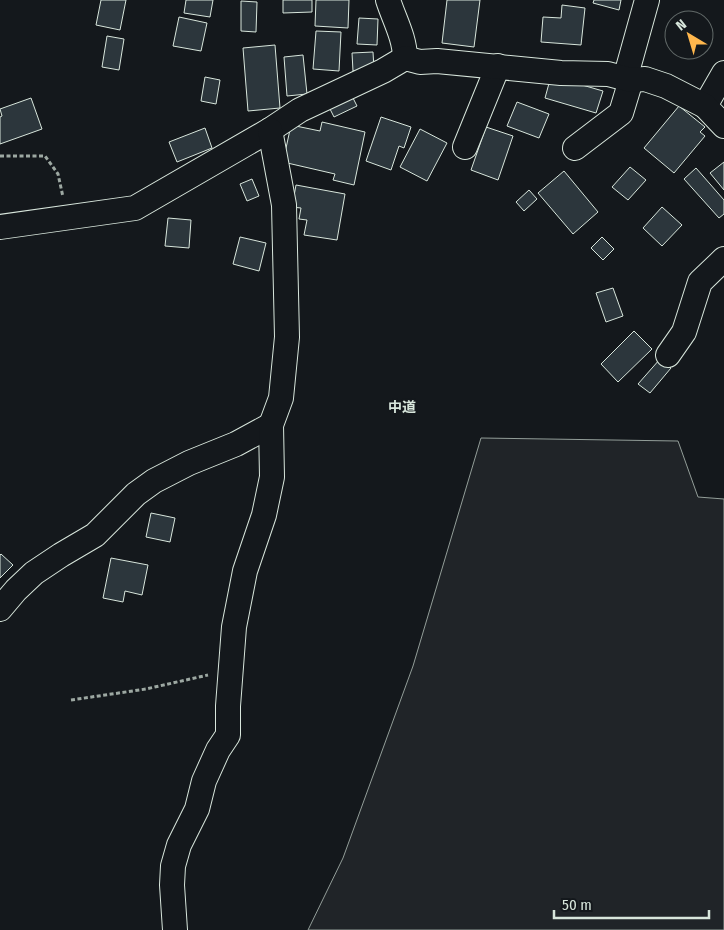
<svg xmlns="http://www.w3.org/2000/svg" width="724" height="930" font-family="'Fira Sans Condensed','Noto Sans JP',sans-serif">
<rect width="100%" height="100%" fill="#14181c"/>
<!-- green -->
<path fill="#202428" stroke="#939e99" d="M481,438l197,3 20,56 26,2v431h-416l35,-72 70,-192z"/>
<!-- building -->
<g fill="#2c363c" stroke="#d8e6dc">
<path d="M101,0h25l-6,30 -24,-5z"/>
<path d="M186,0h27l-3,17 -26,-4z"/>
<path d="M283,0h29v12l-29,1z"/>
<path d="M316,0h33l-1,28 -33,-2z"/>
<path d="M447,0h33l-6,47 -32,-4z"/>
<path d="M594,0h27l-2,10 -26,-7z"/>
<path d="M241,1l16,1 -1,30 -15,-1z"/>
<path d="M562,5l23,3 -4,37 -40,-3 2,-25 18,1z"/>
<path d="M179,17l28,6 -6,28 -28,-5z"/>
<path d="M359,18l19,1 -1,26 -20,-1z"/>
<path d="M316,31l25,1 -2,39 -26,-2z"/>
<path d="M107,36l17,3 -5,31 -17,-3z"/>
<path d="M275,45l5,63 -32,3 -5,-63z"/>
<path d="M373,52l1,17 -21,2 -1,-18z"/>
<path d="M303,55l4,39 -20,2 -3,-39z"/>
<path d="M551,76l52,15 -7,22 -51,-15z"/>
<path d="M205,77l15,3 -4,24 -15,-3z"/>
<path d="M352,96l5,10 -23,11 -5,-10z"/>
<path d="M31,98l11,31 -42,15v-27l2,-1 -2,-7z"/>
<path d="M517,102l32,12 -10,24 -32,-12z"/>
<path d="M679,106l26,21 -5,5 5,4 -31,37 -30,-25z"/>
<path d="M381,117l30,10 -7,21 -5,-2 -8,24 -25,-9z"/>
<path d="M322,122l43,10 -11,53 -21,-5 2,-6 -52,-12 8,-37 29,6z"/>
<path d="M486,127l27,9 -15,44 -27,-10z"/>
<path d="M205,128l7,20 -35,14 -8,-20z"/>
<path d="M420,129l27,14 -20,38 -27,-14z"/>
<path d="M724,162v28l-14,-17z"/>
<path d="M630,167l16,13 -18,20 -16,-13z"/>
<path d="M696,168l28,32v14l-5,4 -35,-39z"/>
<path d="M564,171l34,41 -25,22 -35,-41z"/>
<path d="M252,179l7,17 -12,5 -7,-17z"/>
<path d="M296,185l49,9 -8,46 -33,-5 3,-15 -8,-1 2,-11 -9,-1z"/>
<path d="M529,190l8,9 -13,12 -8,-9z"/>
<path d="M662,207l20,18 -20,21 -19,-18z"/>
<path d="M168,218l23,2 -2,28 -24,-2z"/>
<path d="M240,237l26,6 -7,28 -26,-7z"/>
<path d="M602,237l12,12 -11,11 -12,-12z"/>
<path d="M613,288l10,28 -17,6 -10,-29z"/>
<path d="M634,331l18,18 -34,33 -17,-18z"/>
<path d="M660,359l11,9 -21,25 -12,-9z"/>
<path d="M151,513l24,5 -5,24 -24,-5z"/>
<path d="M1,554l12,11 -13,13v-23z"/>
<path d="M111,558l37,7 -6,30 -17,-4 -2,11 -20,-4z"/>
</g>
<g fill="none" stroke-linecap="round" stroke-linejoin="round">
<defs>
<g id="minor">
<path d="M388,0c6,19 17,38 17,58"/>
<path d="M625,79l22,-79"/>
<path d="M705,106l19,-33"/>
<path d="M465,147l33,-81"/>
<path d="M575,148l46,-35 10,-33"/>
<path d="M0,227l135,-19 135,-78 30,-20 83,-39 22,-13 15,4 17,-1 124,12 47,1 23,6 14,-1 21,7 39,20 19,20"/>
<path d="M668,355l16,-23 16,-50 24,-23"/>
<path d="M0,609l16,-19 18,-17 27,-18 34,-20 41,-41 18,-13 35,-18 47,-19 35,-19"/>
<path d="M175,930l-3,-45 1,-19 6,-21 18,-36 7,-28 14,-31 10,-15v-29l6,-79 11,-56 19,-56 8,-38 -1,-52 10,-27 6,-61 -3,-132 -14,-75"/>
</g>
</defs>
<!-- minor casing -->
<use href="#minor" stroke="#d8e6dc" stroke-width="26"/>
<!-- path -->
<g stroke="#9da8a2" stroke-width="3" stroke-dasharray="4 2.5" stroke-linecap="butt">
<path d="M0,156h45l13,18 5,23"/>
<path d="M71,700l75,-11 62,-14"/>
</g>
<!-- minor -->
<use href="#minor" stroke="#14181c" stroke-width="24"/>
</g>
<g text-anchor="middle" stroke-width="4" stroke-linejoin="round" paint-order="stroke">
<!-- neighbourhood labels -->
<g font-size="14" font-weight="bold" fill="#d8e6dc" stroke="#14181c">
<text x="402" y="412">中道</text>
</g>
</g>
<!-- north arrow -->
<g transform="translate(689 35) rotate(322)"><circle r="24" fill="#14181c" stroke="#626a69"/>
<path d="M0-4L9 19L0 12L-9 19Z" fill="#ffb74d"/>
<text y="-8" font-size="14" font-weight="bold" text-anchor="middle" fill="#d8e6dc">N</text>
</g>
<!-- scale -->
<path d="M554 910v8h155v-8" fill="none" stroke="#d8e6dc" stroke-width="2.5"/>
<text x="562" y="910" font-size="15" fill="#d8e6dc" stroke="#14181c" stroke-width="4" paint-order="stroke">50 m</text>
</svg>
